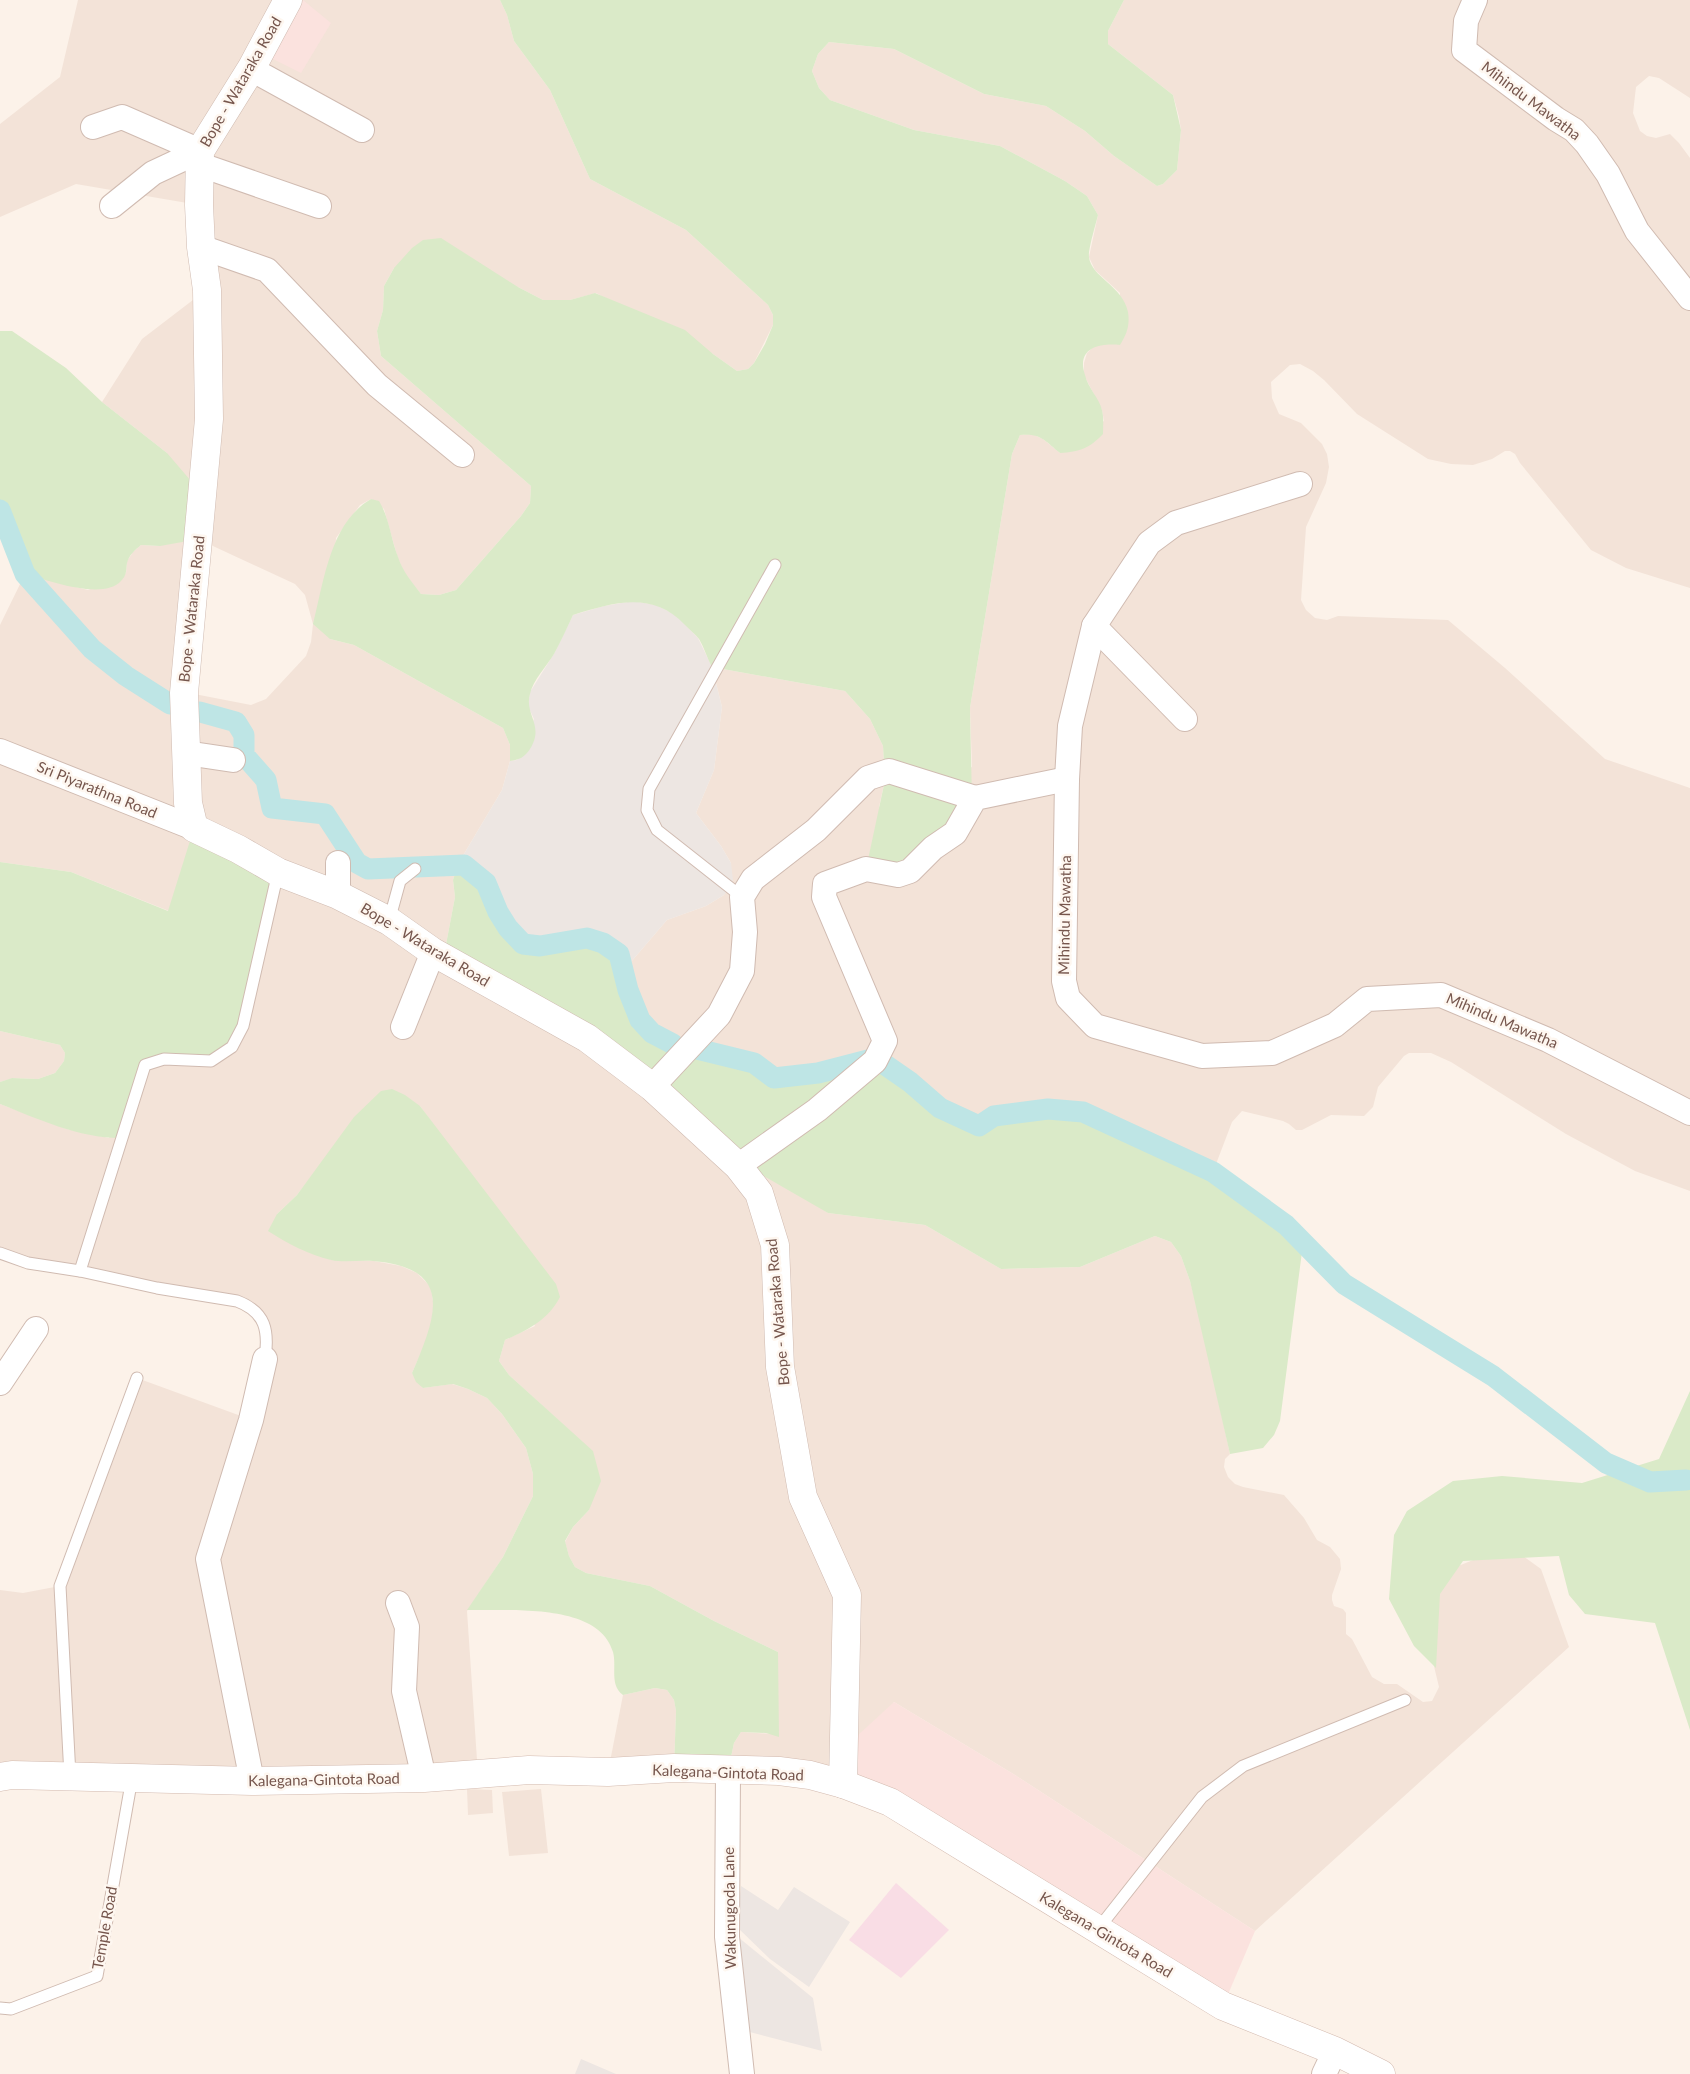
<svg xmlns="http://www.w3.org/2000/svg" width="1690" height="2074" font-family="Lato,sans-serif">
<rect width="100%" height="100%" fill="#fcf2e9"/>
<!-- residential -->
<g fill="#f3e3d8" fill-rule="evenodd">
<path d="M78,0h422l7,15 7,26 36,49 40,89 96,51 82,75 5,10v10l-19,38 -6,6 -11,2 -24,-17 -117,-61 -26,7h-27l-25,-13 -124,-19 -10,18 -1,24 -6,21 4,25 150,130 -1,17 -9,13 -65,74 -17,5 -18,-1 -15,-18 -8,-17 -14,-50 -13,-10 -11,6 -24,33 -6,101 24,6 149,83 7,17v16l-8,29 -44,74 -5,16 2,17 -11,58 384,258 97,12 76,44 79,-2 75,-31 16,6 10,14 9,25 13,48 27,125 -5,5 -1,8 4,10 7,7 8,3 41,8 20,23 13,22 13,7 10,12 1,10 -9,26v5l2,6 9,3 3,4v21l6,5 20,38 12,7h13l26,18 9,-1 7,-14 -19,-79 33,-40 43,-17 24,3 21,15 28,78 -314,284 -240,-156 -121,-73 -51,82 -115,-13 6,-28 7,-11 31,2 6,-82 -64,-31 -64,-35 -64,-13 -11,-6 -6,-11 -4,-14 8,-15 16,-17 4,-58 -84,-77 -10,-14 6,-21 30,-14 -95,-192 -20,-28 -95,53 -28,36 -20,19 54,46 43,1 27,5 16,7 14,14 3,22 -5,26 -17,38 11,15 29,-4 16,5 19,9 15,16 24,34 7,26v22l-30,61 -36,54 11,164 -478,2v-187l23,3 37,-7 77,-208 104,38 26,-73 -18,-37 -249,-53v-149l67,25 42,9 60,-227 -98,-39 -71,-10v-237l25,-51 63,16 38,-17 1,-12 6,-9 8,-7 19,1 7,-93 -65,-51 40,-63 64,-49 -7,-85 -123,-21 -76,33v-93l60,-47zM200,540l95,44 10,11 8,29 -2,18 -5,14 -40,43 -15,6 -67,-13z"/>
<path d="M1124,0h566v98l-31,-20 -10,-2 -13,11 -3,26 7,18 7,5 9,2 14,-4 9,9 11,15v430l-64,-20 -35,-18 -71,-87 -5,-9 -5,-3h-5l-13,8 -19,6 -22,-1 -23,-5 -71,-45 -33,-34 -11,-9 -13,-7 -10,1 -19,17 1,16 7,16 22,9 21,21 5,10 2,13 -3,16 -20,44 -5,73 5,10 9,8 12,2 11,-4 110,4 57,48 100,91 85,29v403l-55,-20 -69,-37 -115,-72 -20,-9h-22l-5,3 -26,31 -5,20 -9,9 -33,-1 -29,15h-6l-7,-6 -6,-3 -41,-10 -10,11 -19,50 -130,-60 -89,4 -15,10 -39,-18 -30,-26 -45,-22 -47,13 -44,5 -20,-15 -36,-17 -48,-5 -18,-8 -12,-13 -12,-30 -4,-20 43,-50 39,-14 18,-11 7,-32 -10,-17 -25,-33 18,-43 8,-63 -10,-40 133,24 25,28 13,27 2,34 -6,27 93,-40 -2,-59 42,-254 8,-19 12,-1 11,5 17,14 44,-32 -2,-11 -18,-35v-12l3,-10 7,-7 11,-3 15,1v-51l-25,-23 -6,-13 9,-42 -11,-19 -22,-15 -65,-35 -86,-16 -84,-30 -11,-12 -7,-17 6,-17 11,-12 65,7 90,45 62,12 39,25 29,25 43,30 6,-2 14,-14 4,-40 -2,-13 -6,-22 -65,-51v-13z"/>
<path d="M0,1031l60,14 5,8 -1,8 -9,12 -17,6 -25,-1 -13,4z"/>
<path d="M655,1688l12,2 7,10 2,11 -2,57 -66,4 15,-77z"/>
<path d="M467,1789l25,1 1,23 -25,2z"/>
<path d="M541,1789l7,64 -39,3 -7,-64z"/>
</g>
<!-- commercial -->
<g fill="#fbe2de">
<path d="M299,0h4l28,23 -30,50 -32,-16z"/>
<path d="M894,1702l121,73 240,156 -32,75 -380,-222v-35z"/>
</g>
<!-- industrial -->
<g fill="#ede6e2">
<path d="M633,601l23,4 20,10 22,23 14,29 10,40 -8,63 -18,43 25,33 10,17 2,17 -4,9 -5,6 -18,11 -39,14 -43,50 -5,-16 -32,-16 -47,8 -17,-2 -15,-16 -10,-16 -12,-29 -16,-14 -12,-5 44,-74 8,-29 7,-1 17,-41 -6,-13 2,-14 25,-40 18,-37 31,-9z"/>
<path d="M741,1886l37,24 16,-23 56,35 -41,65 -39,-28 -33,-32z"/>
<path d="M738,1937l75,61 9,53 -76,-20z"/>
<path d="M581,2059l35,15h-41z"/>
</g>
<!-- medical -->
<path fill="#f9dde5" d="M896,1883l53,47 -48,48 -52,-38z"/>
<!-- green -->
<g fill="#daeac8">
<path d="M500,0h624l-16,31v13l65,51 8,35 -4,40 -14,14 -6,2 -43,-30 -29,-25 -39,-25 -62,-12 -90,-45 -65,-7 -11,12 -6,17 7,17 11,12 84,30 86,16 65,35 22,15 11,19c-2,9 -10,34 -9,42 2,20 34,29 39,55 2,13 -1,22 -8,33 -21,-2 -44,3 -35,30 3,13 14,23 17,35 2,8 1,16 1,24 -13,14 -24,18 -43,19 -15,-12 -19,-20 -40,-18l-8,19 -42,254 2,94 -62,69 -44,-2 19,-89 -2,-34 -13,-27 -25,-28 -133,-24c-5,-9 -8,-20 -13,-28 -4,-5 -10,-10 -14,-14 -33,-35 -72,-22 -112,-10 -6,13 -12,26 -19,39 -7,12 -21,26 -24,40 -6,21 15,31 0,55 -5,8 -11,11 -20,12v-16l-7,-17 -149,-83 -24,-6 -17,-15c11,-43 17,-101 58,-125l8,2c10,16 12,38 19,56 5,15 14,25 23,37l18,1 17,-5 65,-74 9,-13 1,-17 -150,-130 -4,-25 6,-21 1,-24 10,-18 18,-20 11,-8 18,-2 77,49 25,13h27l25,-7 90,37 28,24 24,17 11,-2 6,-6 11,-19 8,-19v-10l-5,-10 -82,-75 -96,-51 -40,-89 -36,-49 -7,-26z"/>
<path d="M0,331h12l54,37 36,34 65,51 36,42 -4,44 -39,7 -19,-1c-6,5 -12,10 -14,18 -1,7 0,12 -6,18 -19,20 -73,-1 -96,-7l-25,-64z"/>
<path d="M194,828l84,44 -46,175 -21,14 -66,4 -25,73c-41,0 -82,-19 -120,-34v-22l12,-4 26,1 17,-6 9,-12 1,-8 -5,-8 -60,-14v-169l71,10 97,39z"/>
<path d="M458,864c24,4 31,29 40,48 4,9 11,17 18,24 2,2 5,7 8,8 22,10 51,-13 78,-1 5,2 15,8 18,13 11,25 8,58 31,77 18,14 46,7 67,13 20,6 39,20 56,32l44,-5 56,-16c25,13 42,35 65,50 12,8 27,13 39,19l16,-10 54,-7 35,3 130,60 73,53 17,19 -23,177 -6,14 -11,13 -33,6 -40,-173 -9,-25 -10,-14 -16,-6 -75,31 -79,2 -76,-44 -97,-12 -87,-50 -74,-70 -223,-138 11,-58 -2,-17z"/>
<path d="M392,1089l13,6 15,11 136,178 4,13c-12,23 -32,33 -55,43l-6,21 10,14 84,76 8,30 -12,29 -16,17 -8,14 4,15 6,11 11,6 64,13 64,35 64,31 1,85 -13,-4 -25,-1 -7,11 -6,28 -54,-3 2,-57 -2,-11 -7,-10 -12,-2 -32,7c-14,-10 -6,-29 -10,-43 -14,-50 -105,-41 -146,-42l36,-53 30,-61v-22l-7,-26 -24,-34 -15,-16 -19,-9 -15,-5 -30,4 -7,-6 -4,-9c24,-56 44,-105 -39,-112 -14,-1 -29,2 -42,-1 -22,-5 -44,-17 -63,-29l9,-17 20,-19 57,-78 27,-26z"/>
<path d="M1690,1391v339l-35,-107 -70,-9 -16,-19 -10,-39 -96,5 -23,33 -4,74 -22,-22 -25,-47 5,-64 13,-24 46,-30 49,-5 80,7 77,-24z"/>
</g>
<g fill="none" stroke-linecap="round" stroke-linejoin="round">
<!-- canal -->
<g stroke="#bee5e5" stroke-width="21">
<path d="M0,510l25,64 67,75 34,27 44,28"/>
<path d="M200,712l36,10 8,13v20l22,25 6,28 53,6 32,49 11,6 96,-4 22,18 12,29 10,16 15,16 17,2 47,-8 16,5 16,11 9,36 12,30 12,13 21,11"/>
<path d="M697,1049l57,14 20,15 44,-5 54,-14"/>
<path d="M884,1064l26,18 30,26 39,18 15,-10 54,-7 35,3 130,60 73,53 58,59 149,92 113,87 44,19 36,-2"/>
</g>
<defs>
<g id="service">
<path d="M742,897l-85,-67 -10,-20 2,-21 126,-224"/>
<path d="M389,921l11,-40 15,-12"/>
<path d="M0,1253l28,10 52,8"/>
<path d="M265,1359c4,-28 1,-47 -28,-58l-80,-13 -77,-17 65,-206 19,-6 47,2 21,-14 11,-21 35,-154"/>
<path d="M70,1776l-10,-190 77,-208"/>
<path d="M1098,1929l104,-132 41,-31 162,-66"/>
<path d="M0,2008l11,1 86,-33 35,-198"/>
</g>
<g id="minor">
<path d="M1475,0l-9,21 -2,29 92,69 18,11 13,14 21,30 29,57 53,67"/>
<path d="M251,69l111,61"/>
<path d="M93,127l29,-10 78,34 -47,22 -41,33"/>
<path d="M198,164l121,42"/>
<path d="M201,247l66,23 110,115 85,70"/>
<path d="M1300,484l-124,39 -27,20 -55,83 -24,100 -3,53 -3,202 4,17 27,28 107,30 70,-3 63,-28 32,-26 74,-4 107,45 142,73"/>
<path d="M1094,626l91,93"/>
<path d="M0,751l194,77"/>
<path d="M186,753l47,7"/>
<path d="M338,895v-32"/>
<path d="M403,1027l30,-75"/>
<path d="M652,1087l67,-72 23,-44 3,-39 -3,-35 11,-18 63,-49 52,-52 21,-7 86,27"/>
<path d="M738,1166l79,-56 58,-49 10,-20 -61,-144 1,-13 41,-15 32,6 12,-4 23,-23 22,-15 20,-35 92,-19"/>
<path d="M0,1383l36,-54"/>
<path d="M398,1603l9,24 -3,64 20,87"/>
<path d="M728,1771l-1,166 15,137"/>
<path d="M252,1781l-44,-222 43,-139 14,-61"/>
<path d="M1324,2074l11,-23"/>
</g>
<path id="tertiary" d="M288,0l-37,69 -51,82 -1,54 2,42 6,43 2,129 -25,274 4,110 6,25 44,21 40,23 60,23 51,26 44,31 154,86 65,49 86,79 21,27 16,52 5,122 23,130 44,98 -4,189"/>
<path id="secondary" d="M0,1777l12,-2 240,6 172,-3 105,-8 79,2 66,-4 105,3 31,4 33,9 47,18 333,204 112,45 46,23"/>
</defs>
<!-- service casing -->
<use href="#service" stroke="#d0bbb1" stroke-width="13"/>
<!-- minor casing -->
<use href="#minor" stroke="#d0bbb1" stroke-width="26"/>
<!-- tertiary casing -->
<use href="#tertiary" stroke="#d0bbb1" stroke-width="29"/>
<!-- secondary casing -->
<use href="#secondary" stroke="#d3baaf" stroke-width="29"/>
<!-- service -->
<use href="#service" stroke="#fff" stroke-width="11"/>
<!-- minor -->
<use href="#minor" stroke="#fff" stroke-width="24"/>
<!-- tertiary -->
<use href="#tertiary" stroke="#fff" stroke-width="28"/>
<!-- secondary -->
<use href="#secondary" stroke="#fff" stroke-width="28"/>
</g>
<g text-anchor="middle" stroke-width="5" stroke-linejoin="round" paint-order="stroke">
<!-- street labels -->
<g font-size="15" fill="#76564d" stroke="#fef7f0">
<text transform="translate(241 82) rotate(-60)" y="5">Bope - Wataraka Road</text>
<text transform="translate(1531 101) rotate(37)" y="5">Mihindu Mawatha</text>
<text transform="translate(192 609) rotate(-84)" y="5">Bope - Wataraka Road</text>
<text transform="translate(97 790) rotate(22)" y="5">Sri Piyarathna Road</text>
<text transform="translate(1065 915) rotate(-89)" y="5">Mihindu Mawatha</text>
<text transform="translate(425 945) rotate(31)" y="5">Bope - Wataraka Road</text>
<text transform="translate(1502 1021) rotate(23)" y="5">Mihindu Mawatha</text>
<text transform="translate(778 1312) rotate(-95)" y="5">Bope - Wataraka Road</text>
<text transform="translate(728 1773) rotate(2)" y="5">Kalegana-Gintota Road</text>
<text transform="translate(324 1780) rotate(-1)" y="5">Kalegana-Gintota Road</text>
<text transform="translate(730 1908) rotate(-91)" y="5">Wakunugoda Lane</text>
<text transform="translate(105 1928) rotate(-80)" y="5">Temple Road</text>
<text transform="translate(1106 1935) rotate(31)" y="5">Kalegana-Gintota Road</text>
</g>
</g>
</svg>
